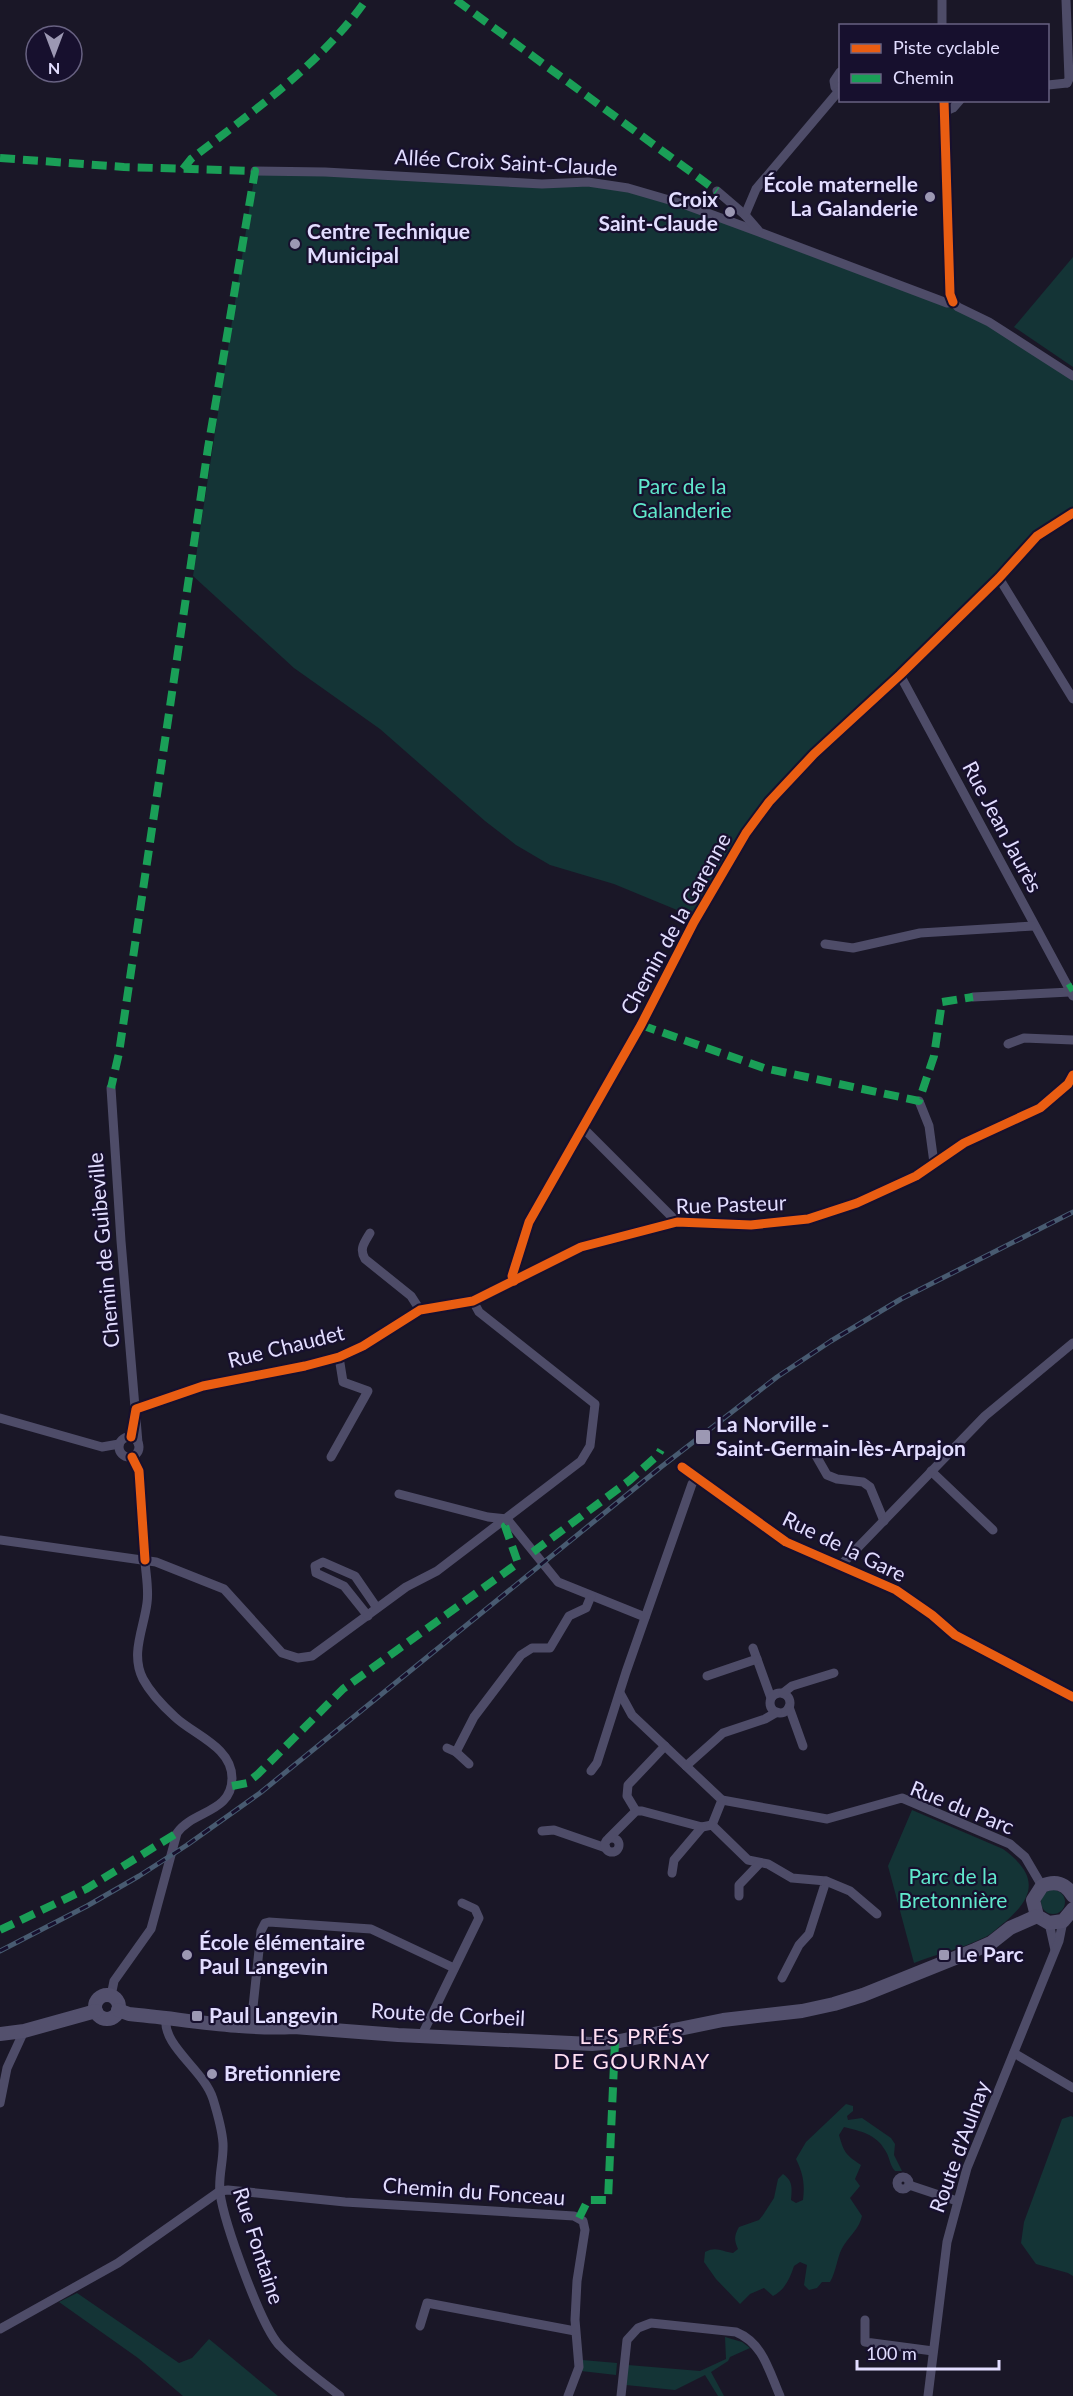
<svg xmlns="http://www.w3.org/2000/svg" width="1073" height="2396" font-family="Lato,sans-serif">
<rect width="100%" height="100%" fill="#1a1727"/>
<!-- green -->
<g fill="#143436">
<path d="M255,172l373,16 330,119 115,69v136l-37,23 -267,267 -75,115 -80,-33 -64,-19 -34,-20 -31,-24 -105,-92 -86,-61 -101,-92z"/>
<path d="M1073,257v110l-59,-40z"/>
<path d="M912,1810l91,39c34,25 34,46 2,73 -7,5 -14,13 -22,16 -22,11 -46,16 -69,25l-26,-97z"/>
<circle cx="1053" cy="1902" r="12"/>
<path d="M846,2104l7,2v5l-6,5 1,4 14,-2 29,20 4,6 -1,11 8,16h-7c-6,-7 -5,-14 -10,-21 -9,-16 -25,-19 -41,-23l-5,8c5,18 7,20 22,30l-6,14 5,7 -10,12 12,18c-3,13 -11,18 -18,29 -7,10 -7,25 -14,37h-8l-5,6 -8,2 -5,-5 3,-20 -7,-3 -6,4c-4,12 -9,24 -21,30l-9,-8 -14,6 -10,10 -24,-25 -12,-17 1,-10c12,-6 17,0 28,1l5,-4c-4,-9 -4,-13 1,-22l20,-7 4,-5 11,-17 4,-19 5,-5c10,7 9,14 8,26l5,3 7,-3c2,-16 0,-27 -7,-41l10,-17z"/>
<path d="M1071,2116l2,1v159l-5,-3 -32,-9 -15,-21 3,-21 38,-103z"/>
<path d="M77,2293l102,70 13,-5 17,-19 69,57h-95l-45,-38 -79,-56z"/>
<path d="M725,2337l17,5 8,6 -20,9 -2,4 -17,11 13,24h-6l-13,-21 -30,15 -49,-5 2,-20 72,6 26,-12z"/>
<path d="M582,2360l35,3 -1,12 -35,-4z"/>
</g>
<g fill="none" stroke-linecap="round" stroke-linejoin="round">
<!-- street -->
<g stroke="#4e4c68" stroke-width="9">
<path d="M942,0v26"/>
<path d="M1066,0l3,79 -2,4"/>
<path d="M840,72l-6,9 1,6 5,6"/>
<path d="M1048,85l19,-2"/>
<path d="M944,100l6,194 3,8"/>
<path d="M944,112l9,-4 7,-8"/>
<path d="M255,171l70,1 217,12 46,-2 40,6 55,16 76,28 188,71 6,-1 5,5 31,15 84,54"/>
<path d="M717,191l28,24 13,15"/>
<path d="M745,215l11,-26 82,-97"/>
<path d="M999,578l74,121"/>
<path d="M900,675l173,321"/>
<path d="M825,944l28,4 67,-15 114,-7"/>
<path d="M973,997l97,-5"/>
<path d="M1008,1044l16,-6 49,2"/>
<path d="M111,1088l10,153 17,202"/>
<path d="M919,1101l10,25 5,37"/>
<path d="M583,1128l94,94"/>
<path d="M370,1233c-6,10 -11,16 -5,26l46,37 9,14"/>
<path d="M514,1281l-2,-5 17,-54 112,-197 53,-103 52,-89 23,-31 45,-48 86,-79 99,-97 38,-42 36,-23"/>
<path d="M0,1418l102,29 17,-3"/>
<circle cx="129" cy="1447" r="10"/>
<path d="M131,1437l5,-28 67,-23 102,-20 34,-9 24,-11 57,-36 53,-9 108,-54 96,-25 74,3 57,-6 49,-16 59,-27 48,-33 76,-35 28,-24 5,-9"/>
<path d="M811,1447l16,28 10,4 26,3 7,5 14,34"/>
<path d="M331,1457l37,-66 -25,-9 -4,-25"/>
<path d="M682,1467l104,75 110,48 36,25 23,20 118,62"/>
<path d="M931,1471l62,59"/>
<path d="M399,1494l89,23 19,2"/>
<path d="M507,1519l51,63 87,35"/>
<path d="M0,1540l156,22 68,27 58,64 16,5 14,-2 94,-69 31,-16 144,-110 9,-15 5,-42 -116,-92 -6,-11"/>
<path d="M840,1566l145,-150 88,-73"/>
<path d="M368,1616l-24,-30 -28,-13 -1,-7 8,-4 32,14 22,32"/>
<path d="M753,1648l18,50"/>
<path d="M707,1676l50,-17"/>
<circle cx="780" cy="1703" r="10"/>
<path d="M620,1693l12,22 90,85 105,19 75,-21 108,46 15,13 17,29"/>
<path d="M783,1693l9,-7 42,-13"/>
<path d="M789,1707l14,39"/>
<path d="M447,1748l9,4 13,12"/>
<path d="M456,1752l18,-35 47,-62 11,-7h18l19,-32 17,-8 5,-12"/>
<path d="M686,1766l37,-33 42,-14 12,-7"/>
<path d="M591,1771l6,-8 29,-91 66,-188 4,-6"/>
<path d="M636,1811l-9,-15 1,-11 37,-39"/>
<path d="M712,1825l10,-25"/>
<path d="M542,1831l12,-1 52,18"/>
<circle cx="612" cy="1845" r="7"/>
<path d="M609,1838l27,-27h6l60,16 10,-2 36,35 20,4 24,14 34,3 -17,53 -10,11 -17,33"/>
<path d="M672,1873l2,-13 28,-33"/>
<path d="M826,1881l24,10 27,23"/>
<path d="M739,1896v-11l21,-22"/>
<path d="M1049,1923l6,27"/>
<path d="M111,1996l3,-15 37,-52 26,-96c16,-23 55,-20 55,-55 0,-31 -38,-43 -57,-61 -11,-10 -25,-25 -32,-38 -13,-25 1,-51 4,-76 2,-13 -1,-28 -2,-41 -2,-30 -4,-60 -6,-91l-7,-14"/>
<path d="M166,2018c-4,28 38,52 47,81 4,13 9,30 10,44 1,17 -5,33 -3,50 4,29 41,134 60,153 18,19 40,34 60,50"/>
<path d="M251,2026l10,-95 4,-8 4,-1 102,7 83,39"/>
<path d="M421,2037l58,-119 -4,-9 -13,-6"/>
<path d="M1014,2053l59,35"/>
<path d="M0,2103l7,-35 17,-37"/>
<circle cx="903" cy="2183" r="6"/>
<path d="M909,2185l48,16"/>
<path d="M865,2320v22l68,9"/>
<path d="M420,2326l7,-23 148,28"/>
<path d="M0,2329l118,-66 102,-72 8,-1 117,12 229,14 9,5 2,9 -8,51 -2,39 4,47 -11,29"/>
<path d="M621,2396l6,-56 11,-12 13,-5 85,9c27,11 33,39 44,64"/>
<path d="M928,2396l19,-154 20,-74 92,-227 4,-20"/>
</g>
<!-- secondary -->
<g stroke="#53506d" stroke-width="14">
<path d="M1073,1896c-7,-13 -18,-16 -31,-10l-9,14 4,16 12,7 14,-2 10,-12"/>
<circle cx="107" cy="2007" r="12"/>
<path d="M118,2010l11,4c55,5 110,16 165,13l104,8 194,9 23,-2 108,-22 79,-9 32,-7 29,-9 112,-45 16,-7 19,-15 27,-12"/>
<path d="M0,2034l24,-3 72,-20"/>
</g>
<defs>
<path id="rail" d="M0,1951l87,-45 52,-30 48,-31 73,-52 401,-326 116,-90 54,-36 70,-42 172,-87"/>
</defs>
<!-- rail casing -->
<use href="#rail" stroke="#485b71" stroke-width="5"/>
<!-- rail -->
<use href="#rail" stroke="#17102e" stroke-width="3" stroke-dasharray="9" stroke-linecap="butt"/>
<!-- quiet -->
<g stroke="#1a9f57" stroke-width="8" stroke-dasharray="15 8" stroke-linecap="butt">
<path d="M456,0l261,191"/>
<path d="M0,158l124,9 131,4 -47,277 -89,605 -8,35"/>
<path d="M183,169l8,-10c61,-47 130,-95 175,-159"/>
<path d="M1068,989l5,-3"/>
<path d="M641,1025l123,43 155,33 15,-45 8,-54 31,-5"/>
<path d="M533,1552l97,-72 28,-25 3,-5"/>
<path d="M232,1786l15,-3 11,-9 85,-85 175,-126 -13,-37 4,-4"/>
<path d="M0,1930l86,-41 91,-56"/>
<path d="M579,2218l9,-18h20l7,-158"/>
</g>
<defs>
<g id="cycleway">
<path d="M944,100l6,194 3,8"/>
<path d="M514,1281l-2,-5 17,-54 112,-197 53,-103 52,-89 23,-31 45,-48 86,-79 99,-97 38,-42 36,-23"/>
<path d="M131,1437l5,-28 67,-23 102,-20 34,-9 24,-11 57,-36 53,-9 108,-54 96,-25 74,3 57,-6 49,-16 59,-27 48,-33 76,-35 28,-24 5,-9"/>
<path d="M132,1457l7,14 6,89"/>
<path d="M682,1467l104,75 110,48 36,25 23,20 118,62"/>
</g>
</defs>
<!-- cycleway casing -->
<use href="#cycleway" stroke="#17102e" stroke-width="13"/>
<!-- cycleway -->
<use href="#cycleway" stroke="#e95d12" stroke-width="9"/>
</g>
<!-- markers -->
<g fill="#9c98b3" stroke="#17102e" stroke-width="2">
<circle cx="930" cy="197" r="6"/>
<circle cx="730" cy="212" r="6"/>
<circle cx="295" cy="244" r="6"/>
<rect x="695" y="1429" width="16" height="16" rx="3"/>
<circle cx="187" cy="1955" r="6"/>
<rect x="938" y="1949" width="12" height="12" rx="3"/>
<rect x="191" y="2010" width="12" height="12" rx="3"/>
<circle cx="212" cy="2074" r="6"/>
</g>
<g text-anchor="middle" stroke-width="4.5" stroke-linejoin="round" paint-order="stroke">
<!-- street labels -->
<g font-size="21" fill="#e2ddff" stroke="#17102e">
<text transform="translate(506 163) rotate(3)" y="7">Allée Croix Saint-Claude</text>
<text transform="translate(1002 827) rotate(62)" y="7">Rue Jean Jaurès</text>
<text transform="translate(676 924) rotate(-61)" y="7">Chemin de la Garenne</text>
<text transform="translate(731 1205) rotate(-2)" y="7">Rue Pasteur</text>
<text transform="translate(104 1250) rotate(-95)" y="7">Chemin de Guibeville</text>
<text transform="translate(286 1347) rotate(-14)" y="7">Rue Chaudet</text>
<text transform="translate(844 1547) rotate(26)" y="7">Rue de la Gare</text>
<text transform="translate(962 1808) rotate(22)" y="7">Rue du Parc</text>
<text transform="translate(448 2015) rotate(3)" y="7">Route de Corbeil</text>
<text transform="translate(960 2147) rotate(-70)" y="7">Route d'Aulnay</text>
<text transform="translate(474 2192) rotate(4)" y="7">Chemin du Fonceau</text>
<text transform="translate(258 2246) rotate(72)" y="7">Rue Fontaine</text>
</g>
<!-- poi labels -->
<g font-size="21" font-weight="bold" fill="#e2ddff" stroke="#17102e" text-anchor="start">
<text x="918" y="192" text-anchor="end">École maternelle<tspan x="918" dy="24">La Galanderie</tspan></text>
<text x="718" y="207" text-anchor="end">Croix<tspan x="718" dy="24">Saint-Claude</tspan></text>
<text x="307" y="239">Centre Technique<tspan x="307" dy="24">Municipal</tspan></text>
<text x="716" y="1432">La Norville -<tspan x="716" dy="24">Saint-Germain-lès-Arpajon</tspan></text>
<text x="199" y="1950">École élémentaire<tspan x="199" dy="24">Paul Langevin</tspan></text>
<text x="956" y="1962">Le Parc</text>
<text x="209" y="2023">Paul Langevin</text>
<text x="224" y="2081">Bretionniere</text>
</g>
<!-- park labels -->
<g font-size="21" fill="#60e8cc" stroke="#17102e">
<text x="682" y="494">Parc de la<tspan x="682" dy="24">Galanderie</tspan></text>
<text x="953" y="1884">Parc de la<tspan x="953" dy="24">Bretonnière</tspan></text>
</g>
<!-- neighbourhood labels -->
<g font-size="22" letter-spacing="1.5" fill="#ffdff2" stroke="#17102e">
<text x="632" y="2044">LES PRÉS<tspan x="632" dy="25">DE GOURNAY</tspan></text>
</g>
</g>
<!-- legend -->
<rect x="839" y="24" width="210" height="78" fill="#17102e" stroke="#686282" stroke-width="1.5"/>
<rect x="851" y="44" width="30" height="9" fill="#e95d12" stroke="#686282" stroke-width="1.5"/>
<text x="893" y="54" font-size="18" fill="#e2ddff">Piste cyclable</text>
<rect x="851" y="74" width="30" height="9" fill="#1a9f57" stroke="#686282" stroke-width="1.5"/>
<text x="893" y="84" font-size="18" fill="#e2ddff">Chemin</text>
<!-- north arrow -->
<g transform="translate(54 54) rotate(180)"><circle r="28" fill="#17102e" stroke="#686282" stroke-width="1.5"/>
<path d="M0-4.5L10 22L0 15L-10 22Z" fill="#9c98b3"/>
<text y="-9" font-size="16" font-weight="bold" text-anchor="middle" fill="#e2ddff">N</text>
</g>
<!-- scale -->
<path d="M857 2360v9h142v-9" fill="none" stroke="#e2ddff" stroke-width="3"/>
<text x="866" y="2360" font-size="18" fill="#e2ddff" stroke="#17102e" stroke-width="4.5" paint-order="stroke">100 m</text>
</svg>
